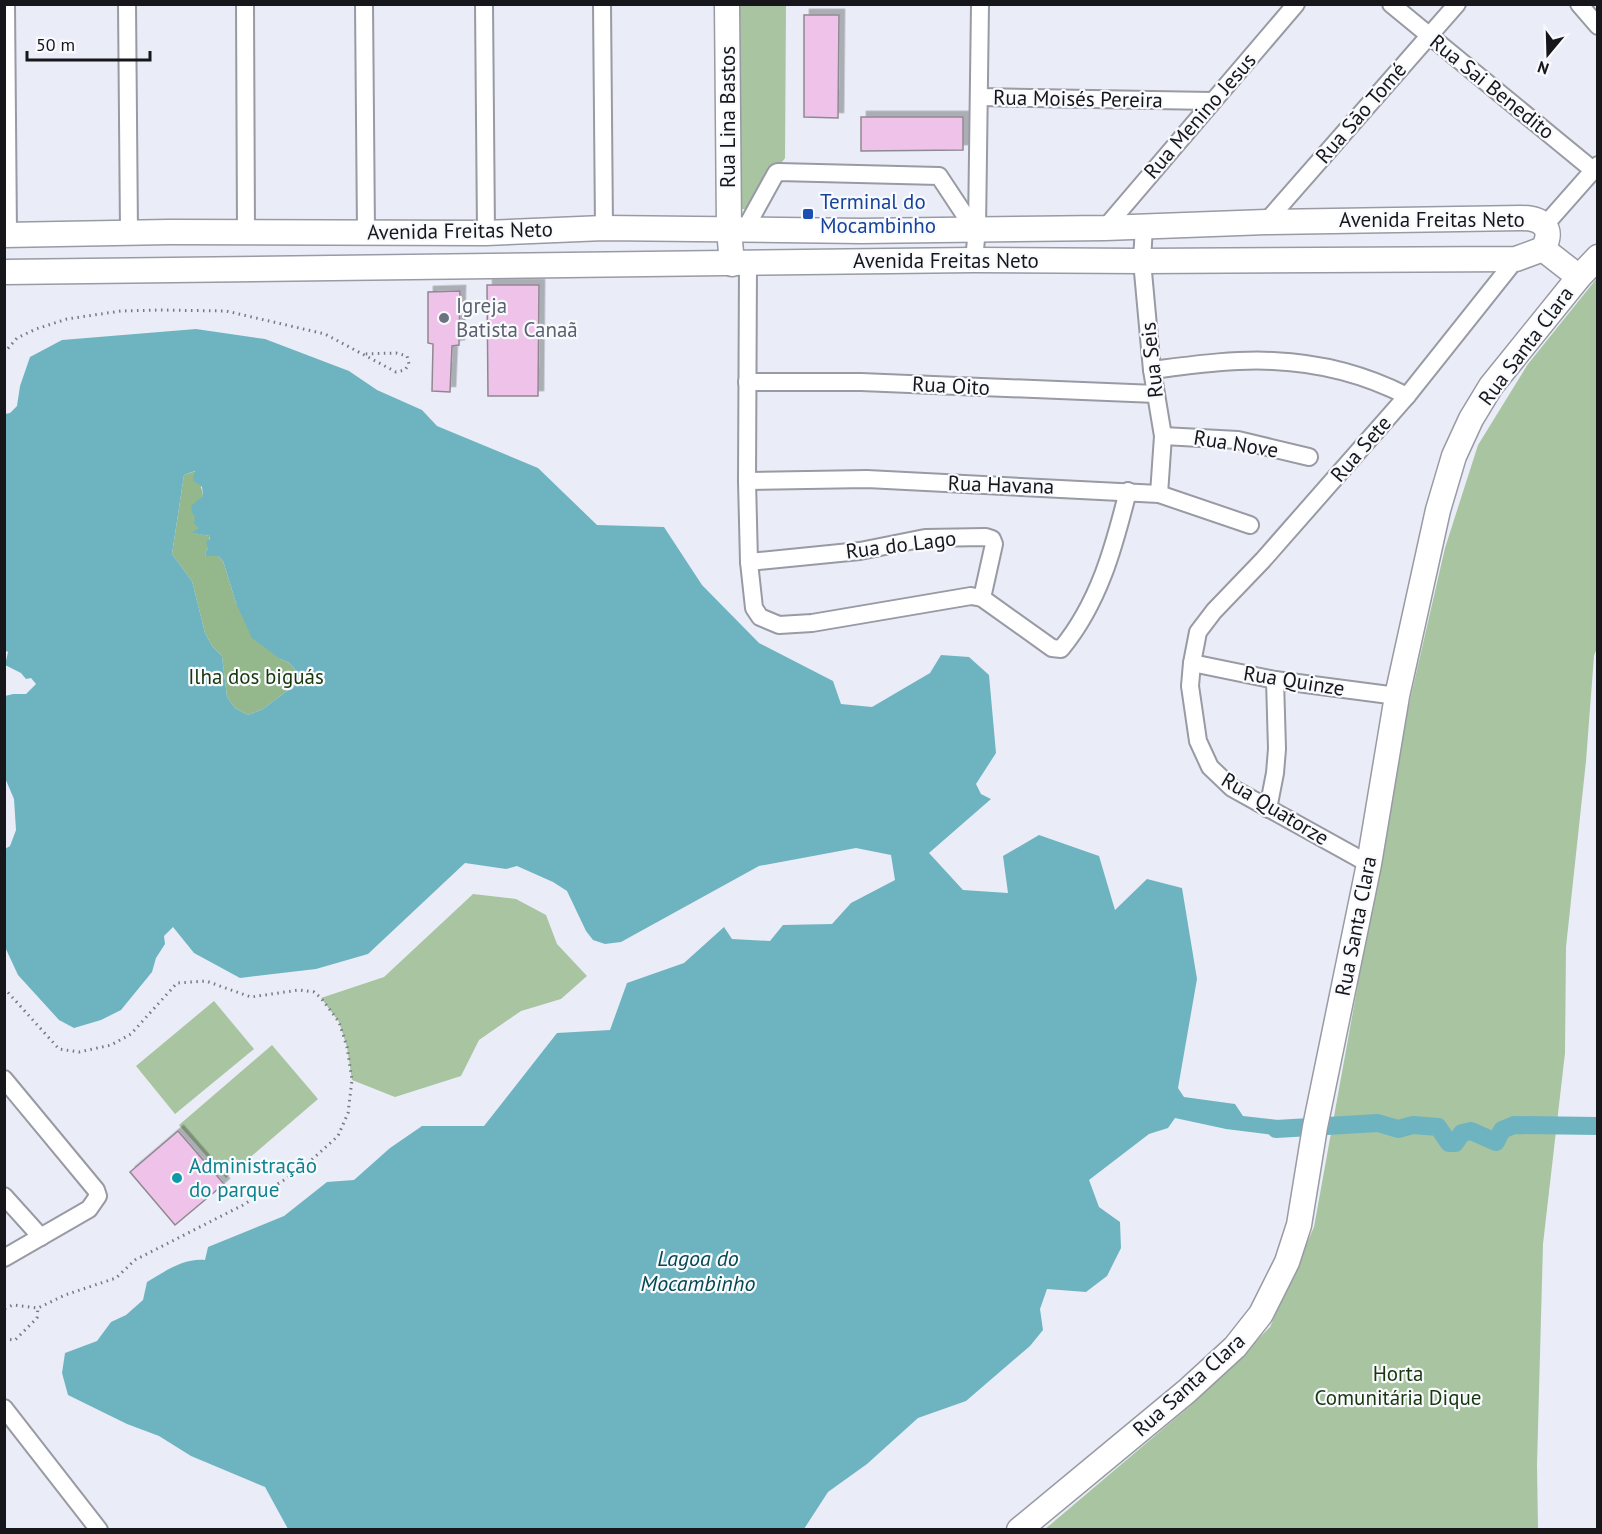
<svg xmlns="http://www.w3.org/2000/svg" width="1602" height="1534" font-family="'PT Sans',sans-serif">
<defs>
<filter id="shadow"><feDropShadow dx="5.5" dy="-5.5" stdDeviation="0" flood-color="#0004"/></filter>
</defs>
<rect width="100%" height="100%" fill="#eaedf7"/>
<!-- green -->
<g fill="#a8c4a1">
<path d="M738,5h48l-1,153 -38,51h-11z"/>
<path d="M1597,278l1,367 -4,11 -8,105 -20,186 -1,106 -22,191 -6,221 1,64 -494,1 146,-124 80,-79 44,-100 93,-514 38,-165 33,-103 50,-81z"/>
<path d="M473,894l43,5 30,16 11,29 30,32 -26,23 -40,12 -42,29 -18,36 -66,21 -43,-17 -5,-33 -8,-25 -18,-24 63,-21z"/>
<path d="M214,1001l40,48 -79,65 -39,-48z"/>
<path d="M272,1045l46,54 -92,79 -47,-53z"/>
</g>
<!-- forest -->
<path fill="#94b78b" d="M196,471c2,9 6,16 7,25 -9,10 -9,19 -5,32l-4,5 16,3 -2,12 -3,5 1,3h12l5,5 13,42 44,56 8,3 7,7 -3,18 -29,22 -15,6 -13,-7 -8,-11 -5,-41 -10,-10 -7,-13 -13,-52 -20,-27 12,-79z"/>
<!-- water -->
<path fill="#6eb4c0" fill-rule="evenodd" d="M196,329l69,10 84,32 28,19 45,20 15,16 101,42 59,57 67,2 38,58 57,58 74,38 8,23 31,3 58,-34 11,-18 28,2 20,18 7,78 -20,31 5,10 10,5 -62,54 34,37 45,3 -5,-37 36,-21 60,21 16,54 32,-31 35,9 15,91 -19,109 6,9 51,7 8,12 35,4 -3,15 -49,-6 -51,-11 -7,10 -19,6 -60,46 10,27 21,15 1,26 -14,28 -21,16 -39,-3 -7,20 3,21 -13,16 -64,55 -48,17 -51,46 -39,28 -24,37h-516l-23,-42 -74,-31 -32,-20 -32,-12 -59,-29 -6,-22 3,-20 32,-12 14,-19 15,-7 17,-15 4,-18c18,-11 37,-24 58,-22l3,-13 76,-31 43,-34 27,-2 36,-32 32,-22h62l73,-93 53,-3 17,-47 57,-20 40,-36 8,12 38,2 13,-16 49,-1 19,-21 44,-23 -4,-25 -35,-7 -97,18 -138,76 -16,2 -12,-4 -7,-9 -19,-40 -14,-9 -36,-16 -11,3 -41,-6 -97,91 -52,15 -76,9 -46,-25 -21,-26 -9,9 1,8 -9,14 -4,14 -31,38 -20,10 -27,8 -15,-8 -41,-45 -13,-28v-98l5,-3 6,-16 -2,-31 -9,-21v-82l8,-2h13l10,-10 -5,-6 -5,1 -5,-6 -16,-8 3,-13 -4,-2 1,-236 5,-1 7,-7 3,-20 10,-29 32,-17zM195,471l-2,9 9,7 1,9 -12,10 1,6 3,5 -1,6 4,5 -6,5 18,3v3l-4,3 2,6 -3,5 1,3h12l5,5 13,42 16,35 28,21 8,3 7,7 -3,18 -29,22 -15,6 -13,-7 -8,-11 -5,-41 -10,-10 -7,-13 -13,-52 -20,-27 12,-79z"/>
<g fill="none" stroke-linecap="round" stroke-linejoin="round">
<!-- canal -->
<path stroke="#6eb4c0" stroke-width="18" d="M1276,1129l102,-6 20,6 15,-4 25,2 11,16h6l7,-10 9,-2 25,11 6,-12 12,-5 84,1"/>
</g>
<!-- building -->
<g fill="#efc2ea" stroke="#908890" stroke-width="1.5" filter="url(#shadow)">
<path d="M804,15h35l-1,103 -34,-1z"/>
<path d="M861,117h102v33l-102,1z"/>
<path d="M487,285h52l-1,111h-50z"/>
<path d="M460,291l-1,54 -7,1 -2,46 -18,-1 1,-47 -5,-1v-51z"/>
<path d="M178,1131l46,53 -49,41 -45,-53z"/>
</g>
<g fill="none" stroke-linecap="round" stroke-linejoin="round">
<defs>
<g id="street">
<path d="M6,4l2,231"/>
<path d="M127,4l2,229"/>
<path d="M245,4l1,229"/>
<path d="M364,4l2,228"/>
<path d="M484,4l2,229"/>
<path d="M602,4l2,224"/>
<path d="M1391,4l202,166"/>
<path d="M1579,4l19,22"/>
<path d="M979,97l234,4"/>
<path d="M1266,222l191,-218"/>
<path d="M1545,225l53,-60"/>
<path d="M1144,226l-2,35 10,109 11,66 -4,58"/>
<path d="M1105,228l191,-224"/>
<path d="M745,229l31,-56 2,-1 161,4 35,53"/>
<path d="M974,260l3,-31 3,-225"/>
<path d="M748,264l-1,217 2,81 5,46 6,9 19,8 33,-2 159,-27 11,2 70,50 9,1c38,-46 53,-102 67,-158"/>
<path d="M1152,370c40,-5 81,-11 121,-9 47,2 93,14 134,35"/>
<path d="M747,382h114l295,12"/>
<path d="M1163,436l75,4 71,17"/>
<path d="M747,481l120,-2 292,15 91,31"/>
<path d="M749,562l111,-11 65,-13 61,-1 6,2 2,5 -12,54"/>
<path d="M1192,663l83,17 122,16"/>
<path d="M1268,809l7,-36 2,-24 -2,-69"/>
<path d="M1369,864l-137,-76 -22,-21 -12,-26 -8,-55 2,-23 6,-31 16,-21 49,-51 144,-164 109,-137"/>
<path d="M4,1079l92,111 2,6 -9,13 -85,49"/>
<path d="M4,1196l37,41"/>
<path d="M4,1408l95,122"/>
</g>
<g id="secondary">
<path d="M727,4l2,225 3,35"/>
<path d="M4,235l165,-3 317,1 118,-5 257,3 244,-3 161,-6 255,-4c21,0 34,10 22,31l-27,10 -374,2 -168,-1 -970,12"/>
<path d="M1543,249l36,28"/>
<path d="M1019,1530l168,-139 48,-44 26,-33 26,-52 12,-37 16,-98 54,-263 28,-168 41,-186 16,-54 17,-37 20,-33 88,-109 19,-20"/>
</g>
</defs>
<!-- street casing -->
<use href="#street" stroke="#989aa4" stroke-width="20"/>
<!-- secondary casing -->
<use href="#secondary" stroke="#989aa4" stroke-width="27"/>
<!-- path -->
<g stroke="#797a81" stroke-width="3" stroke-dasharray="1.5 4.5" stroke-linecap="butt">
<path d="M4,353l13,-15 19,-9 31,-10 54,-8 39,-1 66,1 99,23 71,38 9,-2 4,-6 -2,-8 -11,-3 -33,1"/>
<path d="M4,988l55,61 20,3 32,-7 20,-11 46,-51 29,-2 45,16 48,-7 15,2 7,6 18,24 8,25 5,33 -4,33 -10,23 -39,35 -56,34 -108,55 -19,18 -51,17 -27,13 -25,-3 -9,4"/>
<path d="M4,1339l11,1 22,-22 1,-10"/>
</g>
<!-- street -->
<use href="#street" stroke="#fff" stroke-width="16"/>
<!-- secondary -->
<use href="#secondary" stroke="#fff" stroke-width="24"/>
</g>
<!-- markers -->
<rect fill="#1a4fb4" stroke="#f9fafe" stroke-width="2" x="802" y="208" width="12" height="12" rx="3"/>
<circle fill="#6b7280" stroke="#f9fafe" stroke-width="2" cx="444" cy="318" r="6"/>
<circle fill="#0f9aa8" stroke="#f9fafe" stroke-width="2" cx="177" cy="1178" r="6"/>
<g text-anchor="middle" stroke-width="4.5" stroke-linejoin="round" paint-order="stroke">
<!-- street labels -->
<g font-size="21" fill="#17171b" stroke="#f9fafe">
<text transform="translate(1492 87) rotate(39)" y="7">Rua Sai Benedito</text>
<text transform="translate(1078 99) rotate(1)" y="7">Rua Moisés Pereira</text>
<text transform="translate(1361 113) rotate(-49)" y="7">Rua São Tomé</text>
<text transform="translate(1200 116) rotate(-49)" y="7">Rua Menino Jesus</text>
<text transform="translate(728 117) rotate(-90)" y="7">Rua Lina Bastos</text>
<text x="1432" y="227">Avenida Freitas Neto</text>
<text transform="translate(460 231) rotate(-1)" y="7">Avenida Freitas Neto</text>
<text x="946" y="268">Avenida Freitas Neto</text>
<text transform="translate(1526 346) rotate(-53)" y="7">Rua Santa Clara</text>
<text transform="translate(1152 360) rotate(-96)" y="7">Rua Seis</text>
<text transform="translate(951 386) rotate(3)" y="7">Rua Oito</text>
<text transform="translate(1236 444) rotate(9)" y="7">Rua Nove</text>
<text transform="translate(1361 449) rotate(-49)" y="7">Rua Sete</text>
<text transform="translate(1001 485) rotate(2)" y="7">Rua Havana</text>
<text transform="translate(901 545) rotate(-7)" y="7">Rua do Lago</text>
<text transform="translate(1294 681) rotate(9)" y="7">Rua Quinze</text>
<text transform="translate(1275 809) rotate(31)" y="7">Rua Quatorze</text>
<text transform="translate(1356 926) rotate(-79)" y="7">Rua Santa Clara</text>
<text transform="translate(1189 1385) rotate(-42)" y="7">Rua Santa Clara</text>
</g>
<!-- transit labels -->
<g font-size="21" fill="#164399" stroke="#f9fafe" text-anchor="start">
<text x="820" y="209">Terminal do<tspan x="820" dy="24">Mocambinho</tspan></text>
</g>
<!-- worship labels -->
<g font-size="21" fill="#5b616d" stroke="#f9fafe" text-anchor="start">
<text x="456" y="313">Igreja<tspan x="456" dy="24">Batista Canaã</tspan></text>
</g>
<!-- park labels -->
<g font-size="21" fill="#16380a" stroke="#f9fafe">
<text x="256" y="684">Ilha dos biguás</text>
<text x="1398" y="1381">Horta<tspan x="1398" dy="24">Comunitária Dique</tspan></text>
</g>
<!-- culture labels -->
<g font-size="21" fill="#0d838f" stroke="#f9fafe" text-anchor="start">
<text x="189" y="1173">Administração<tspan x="189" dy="24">do parque</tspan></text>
</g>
<!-- water labels -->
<g font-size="22" font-style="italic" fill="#054851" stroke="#f9fafe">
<text x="698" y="1266">Lagoa do<tspan x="698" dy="25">Mocambinho</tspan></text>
</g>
</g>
<!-- border -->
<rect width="1602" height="1534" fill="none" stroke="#17171b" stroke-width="12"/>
<!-- north arrow -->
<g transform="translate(1548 54) rotate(199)" stroke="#f9fafe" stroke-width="4.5" paint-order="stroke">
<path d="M0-4.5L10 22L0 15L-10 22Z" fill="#17171b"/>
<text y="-9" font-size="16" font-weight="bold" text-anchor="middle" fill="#17171b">N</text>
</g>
<!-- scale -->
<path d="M27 51v9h123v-9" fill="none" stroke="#17171b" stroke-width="3"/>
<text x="36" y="51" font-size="18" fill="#17171b" stroke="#f9fafe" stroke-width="4.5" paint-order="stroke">50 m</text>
</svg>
